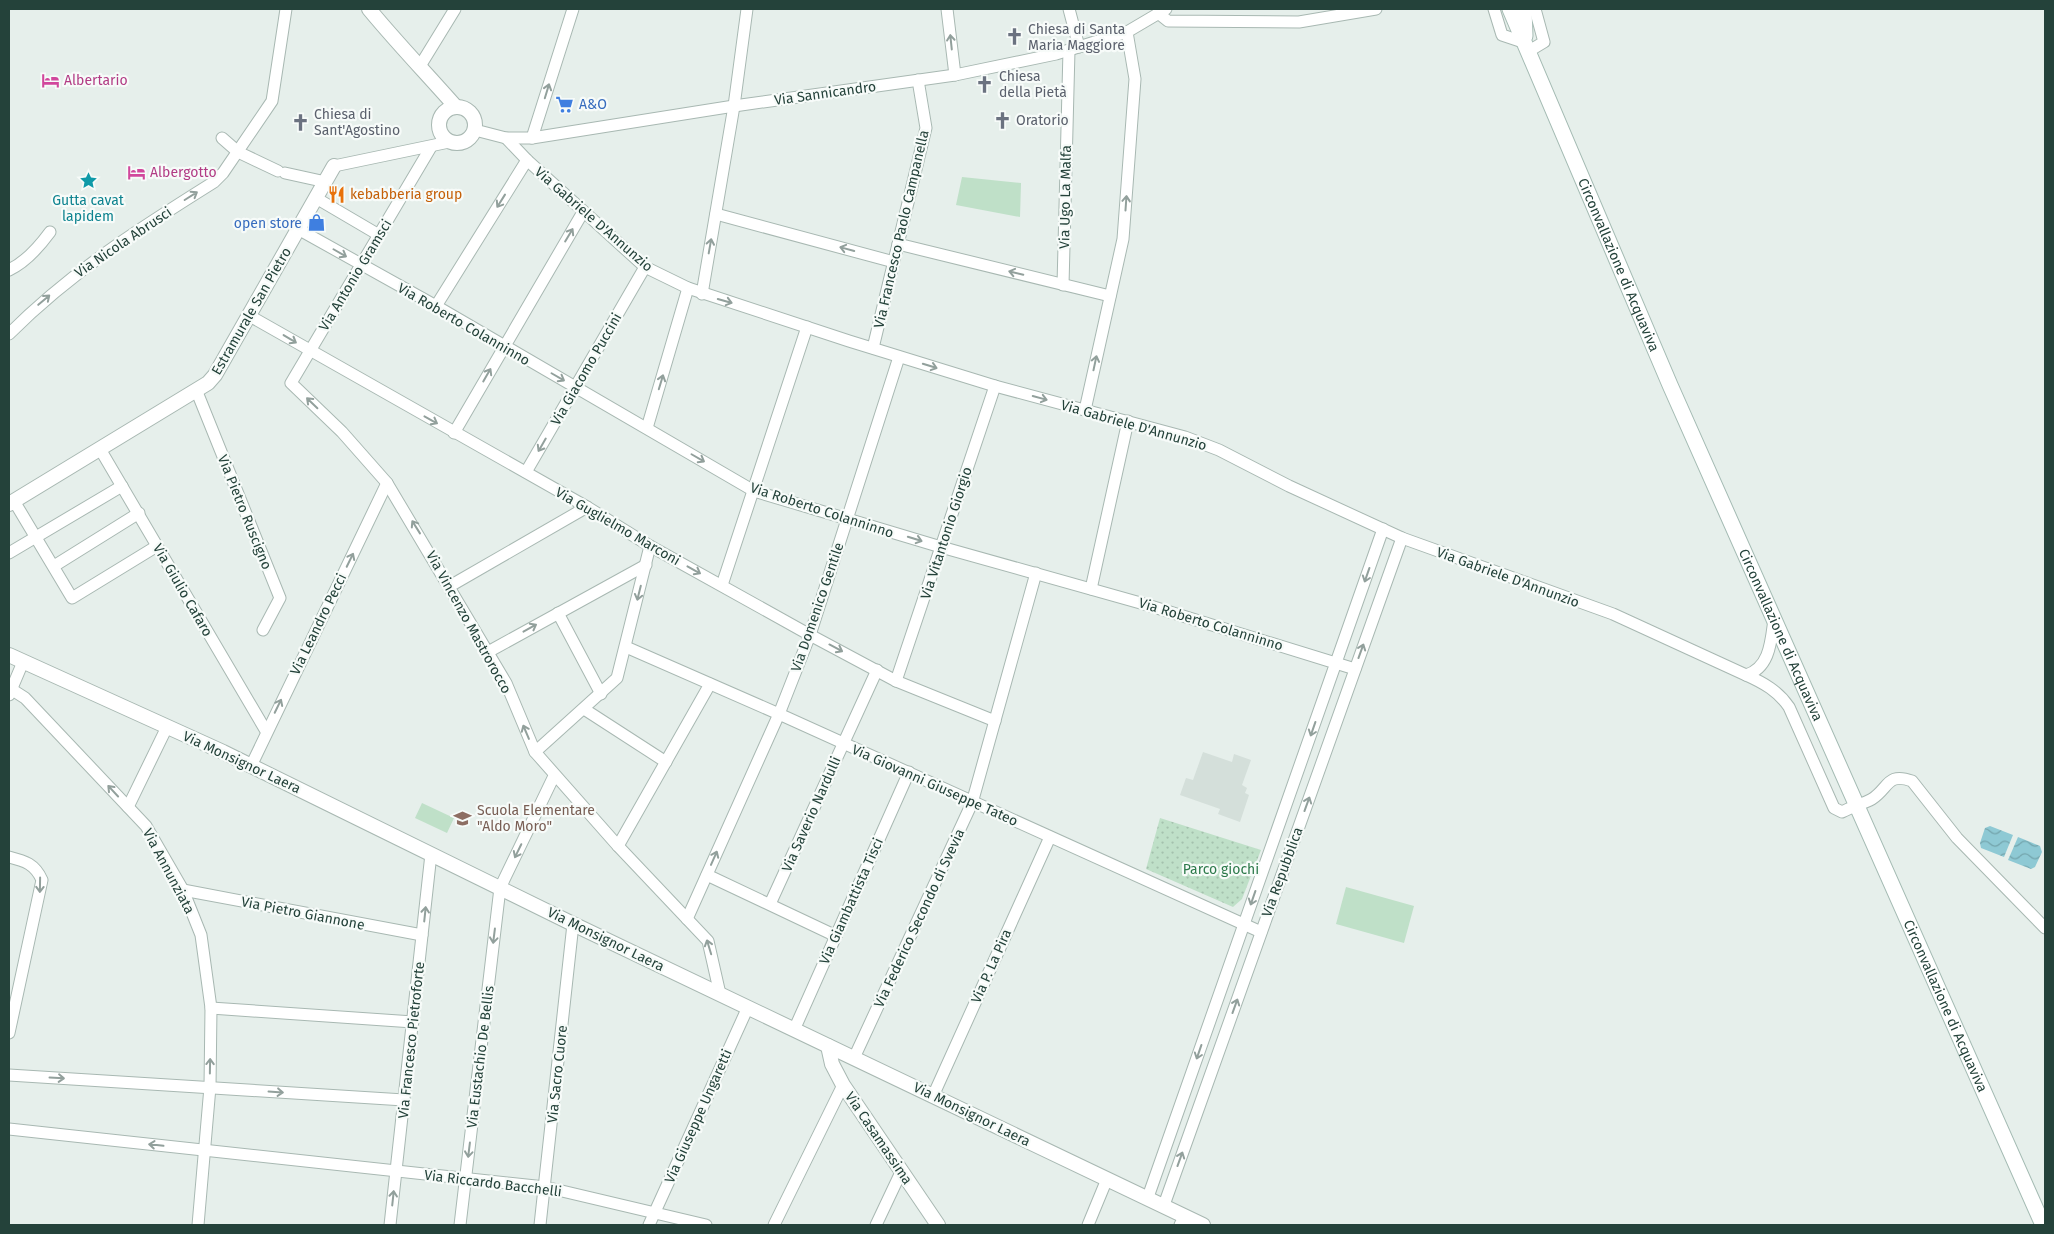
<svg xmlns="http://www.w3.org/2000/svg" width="2054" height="1234" font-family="'Fira Sans',sans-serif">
<defs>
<pattern id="grass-dots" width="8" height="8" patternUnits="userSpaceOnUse" patternTransform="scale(1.25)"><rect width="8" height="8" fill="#bfe0c8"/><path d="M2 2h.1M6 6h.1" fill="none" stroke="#a4c1ad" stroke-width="1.8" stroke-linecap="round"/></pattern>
<pattern id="water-waves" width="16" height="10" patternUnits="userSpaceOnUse" patternTransform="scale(1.25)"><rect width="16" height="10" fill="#8ec9d4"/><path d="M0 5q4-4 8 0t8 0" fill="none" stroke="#74a5ad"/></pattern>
</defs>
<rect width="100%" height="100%" fill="#e6efeb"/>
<!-- built -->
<path fill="#d4dfda" d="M1203,752l29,10 2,-8 17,6 -9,25 5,3 -2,5 4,2 -9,27 -22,-8 2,-5 -40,-14 6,-17 7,2z"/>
<!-- grass -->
<path fill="url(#grass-dots)" d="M1160,818l101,32 -19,49 -9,8 -87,-38z"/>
<!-- pitch -->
<g fill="#bfe0c8">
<path d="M962,177l59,6 -1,34 -64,-12z"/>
<path d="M422,803l32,15 -7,15 -32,-15z"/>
<path d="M1346,887l68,19 -10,37 -68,-19z"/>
</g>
<!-- water -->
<g fill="url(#water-waves)">
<path d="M1990,826l23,9 -9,22 -23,-9 -1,-5 5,-15z"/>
<path d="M2018,837l22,9 2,6 -7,15 -4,2 -23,-9z"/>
</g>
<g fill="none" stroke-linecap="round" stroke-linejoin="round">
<defs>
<g id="minor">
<path d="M947,9l8,66"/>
<path d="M1069,9l10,38"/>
<path d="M1494,9l8,26 24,8"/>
<path d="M1158,13l10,8 131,1 77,-13"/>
<path d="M1529,51l15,-9 -9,-33"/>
<path d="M420,66l35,-57"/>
<path d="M475,130l31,8h26l202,-32 221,-31 101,-21 71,-22 39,-23"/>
<path d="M222,138l16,14 40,19"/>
<path d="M506,138l21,22 118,107 43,21 161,53 146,45 190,51 34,13 70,36 113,52 211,76 133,61c24,-7 25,-34 28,-56"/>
<path d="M532,138l41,-129"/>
<path d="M431,147l-140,236 51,49 45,51 119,200 29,69 83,94 90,95 12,53"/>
<path d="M334,166l115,-24"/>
<path d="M285,173l41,9"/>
<path d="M316,198l63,37"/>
<path d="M716,214l178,48"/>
<path d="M298,229l138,77 318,185 187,56 203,57 211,65"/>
<path d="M898,244l212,52"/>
<path d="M9,270c17,-8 30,-23 41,-38"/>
<path d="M1063,285l6,-235"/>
<path d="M702,294l32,-188 13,-97"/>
<path d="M436,306l91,-146"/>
<path d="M248,315l339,192 63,39 160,89 86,46 99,40"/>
<path d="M9,334c63,-63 130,-105 205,-152l9,-9 49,-72 14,-92"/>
<path d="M873,348l53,-220 -8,-48"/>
<path d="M197,392l83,206 -17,32"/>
<path d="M1085,410l38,-171 12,-160 -8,-47"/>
<path d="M647,428l41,-140"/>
<path d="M454,433l129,-221"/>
<path d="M100,449l166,282"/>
<path d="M526,472l119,-205"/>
<path d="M14,501l58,97 85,-52"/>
<path d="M9,553l113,-67"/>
<path d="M54,566l85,-53"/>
<path d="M722,585l85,-258"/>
<path d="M450,586l137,-79"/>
<path d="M1091,589l37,-168"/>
<path d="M558,613l43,81"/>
<path d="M626,647l153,67 482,218"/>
<path d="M488,652l158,-87"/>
<path d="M1746,675c18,8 32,16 43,32l45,101 8,4c9,-5 21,-8 30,-13 17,-11 15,-27 40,-18l45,57 88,90"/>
<path d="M896,681l99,-295"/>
<path d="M11,689l14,9 121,128 37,64 18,45 10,73 -1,79 -12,138"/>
<path d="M9,695l14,-33"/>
<path d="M584,709l82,53"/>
<path d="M535,752l82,-74 33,-132"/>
<path d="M251,766l136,-283"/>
<path d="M128,807l39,-80"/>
<path d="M618,846l92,-162"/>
<path d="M9,857c16,4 26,7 33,23l-33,153"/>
<path d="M707,875l129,61"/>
<path d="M183,890l239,45"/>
<path d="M770,904l107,-234"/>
<path d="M687,919l92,-205 31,-79 89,-278"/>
<path d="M211,1008l202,14"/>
<path d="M794,1030l115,-258"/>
<path d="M854,1058l118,-255 64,-230"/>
<path d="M9,1075l395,25"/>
<path d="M933,1096l117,-259"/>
<path d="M9,1129l536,58 161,38"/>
<path d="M1148,1197l235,-668"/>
<path d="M1164,1205l238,-667"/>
<path d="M390,1225l41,-371"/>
<path d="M460,1225l40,-337 54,-112"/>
<path d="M540,1225l33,-301"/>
<path d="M649,1225l99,-218"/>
<path d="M774,1225l69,-140"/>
<path d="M876,1225l26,-55"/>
<path d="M1088,1225l19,-46"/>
<path d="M1180,1225l5,-9"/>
</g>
<g id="tertiary">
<path d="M369,9c28,34 58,65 87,98"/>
<circle cx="457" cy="125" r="18"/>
<path d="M9,504l199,-121 7,-8 119,-209"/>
<path d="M9,655l214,97 350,172 630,301"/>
<path d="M828,1046l4,18 11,21 95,140"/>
</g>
<g id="secondary">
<path id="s1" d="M1510,9l160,376 373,840"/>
<path d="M1524,9l1,27"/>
</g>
</defs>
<!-- minor casing -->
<use href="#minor" stroke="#a8b8b2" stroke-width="13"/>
<!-- tertiary casing -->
<use href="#tertiary" stroke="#a8b8b2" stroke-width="16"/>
<!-- secondary casing -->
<use href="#secondary" stroke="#a4bbb3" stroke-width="17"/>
<!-- minor -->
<use href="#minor" stroke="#fff" stroke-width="11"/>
<!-- tertiary -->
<use href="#tertiary" stroke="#fff" stroke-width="14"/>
<!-- secondary -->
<use href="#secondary" stroke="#fff" stroke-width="15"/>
</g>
<!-- one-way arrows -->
<defs><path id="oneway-shaft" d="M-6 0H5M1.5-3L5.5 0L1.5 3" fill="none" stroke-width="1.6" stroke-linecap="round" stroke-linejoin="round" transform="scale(1.25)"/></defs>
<g stroke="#92a09c">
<use href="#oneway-shaft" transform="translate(951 42) rotate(-96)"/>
<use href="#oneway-shaft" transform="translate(547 91) rotate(-73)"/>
<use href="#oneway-shaft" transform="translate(191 196) rotate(-32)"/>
<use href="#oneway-shaft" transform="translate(501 201) rotate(122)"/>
<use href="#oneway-shaft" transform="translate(1126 203) rotate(-86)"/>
<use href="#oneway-shaft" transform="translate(569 235) rotate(-59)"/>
<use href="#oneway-shaft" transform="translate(710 246) rotate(-80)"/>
<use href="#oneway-shaft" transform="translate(847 249) rotate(-165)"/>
<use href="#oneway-shaft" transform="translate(340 253) rotate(30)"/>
<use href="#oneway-shaft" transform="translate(1016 273) rotate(-166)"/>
<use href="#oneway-shaft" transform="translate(44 300) rotate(-40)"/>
<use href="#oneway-shaft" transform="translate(725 301) rotate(16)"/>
<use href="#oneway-shaft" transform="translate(290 339) rotate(31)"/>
<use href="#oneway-shaft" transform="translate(1095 363) rotate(-78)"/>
<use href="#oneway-shaft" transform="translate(930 366) rotate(17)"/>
<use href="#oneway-shaft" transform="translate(487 375) rotate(-60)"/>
<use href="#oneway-shaft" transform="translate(558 377) rotate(30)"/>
<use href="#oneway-shaft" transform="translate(661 382) rotate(-73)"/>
<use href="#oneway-shaft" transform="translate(1040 398) rotate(15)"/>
<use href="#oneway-shaft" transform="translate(312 403) rotate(-136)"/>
<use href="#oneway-shaft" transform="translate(431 420) rotate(29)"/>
<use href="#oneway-shaft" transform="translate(542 445) rotate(120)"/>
<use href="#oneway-shaft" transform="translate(698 458) rotate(30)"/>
<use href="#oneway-shaft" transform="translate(416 527) rotate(-122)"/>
<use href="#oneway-shaft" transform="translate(915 539) rotate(17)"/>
<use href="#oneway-shaft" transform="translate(350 560) rotate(-64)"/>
<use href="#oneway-shaft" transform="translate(694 570) rotate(29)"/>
<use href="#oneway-shaft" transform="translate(1367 575) rotate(109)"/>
<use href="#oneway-shaft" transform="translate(639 593) rotate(104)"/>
<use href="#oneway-shaft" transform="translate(530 628) rotate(-29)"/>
<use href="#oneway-shaft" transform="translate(836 648) rotate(28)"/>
<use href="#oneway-shaft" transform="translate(1361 651) rotate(-70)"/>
<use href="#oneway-shaft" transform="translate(278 706) rotate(-64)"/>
<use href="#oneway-shaft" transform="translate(1313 729) rotate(109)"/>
<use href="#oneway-shaft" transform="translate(526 732) rotate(-113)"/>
<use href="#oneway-shaft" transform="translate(113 791) rotate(-133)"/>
<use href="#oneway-shaft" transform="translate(1307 804) rotate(-70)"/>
<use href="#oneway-shaft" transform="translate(518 851) rotate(116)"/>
<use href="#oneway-shaft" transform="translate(714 858) rotate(-66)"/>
<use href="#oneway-shaft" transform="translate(40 885) rotate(91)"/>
<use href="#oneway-shaft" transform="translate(1253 898) rotate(109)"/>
<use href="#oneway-shaft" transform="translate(425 914) rotate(-84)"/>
<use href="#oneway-shaft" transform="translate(494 936) rotate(97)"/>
<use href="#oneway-shaft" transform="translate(709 947) rotate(-107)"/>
<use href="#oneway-shaft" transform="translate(1235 1006) rotate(-70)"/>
<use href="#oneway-shaft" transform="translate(1199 1052) rotate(109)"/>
<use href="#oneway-shaft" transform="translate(210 1066) rotate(-89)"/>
<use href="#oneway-shaft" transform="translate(57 1078) rotate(3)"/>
<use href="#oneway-shaft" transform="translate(276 1092) rotate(4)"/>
<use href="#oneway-shaft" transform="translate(156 1145) rotate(-174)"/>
<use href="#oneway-shaft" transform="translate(469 1150) rotate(97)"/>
<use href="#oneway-shaft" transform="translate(1180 1159) rotate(-70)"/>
<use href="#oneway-shaft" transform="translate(393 1198) rotate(-84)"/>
</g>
<!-- icons -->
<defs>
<symbol id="church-bare" viewBox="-9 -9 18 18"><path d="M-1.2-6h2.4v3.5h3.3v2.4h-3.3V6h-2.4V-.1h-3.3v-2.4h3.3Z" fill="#6b7280" stroke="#f7fbf9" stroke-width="2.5" paint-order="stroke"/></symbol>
<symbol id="hotel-bare" viewBox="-9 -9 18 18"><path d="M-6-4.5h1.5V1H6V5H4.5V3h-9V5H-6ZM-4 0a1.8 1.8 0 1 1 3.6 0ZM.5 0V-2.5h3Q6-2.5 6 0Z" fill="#d1479c" stroke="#f7fbf9" stroke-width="2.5" paint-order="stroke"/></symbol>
<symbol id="supermarket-bare" viewBox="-9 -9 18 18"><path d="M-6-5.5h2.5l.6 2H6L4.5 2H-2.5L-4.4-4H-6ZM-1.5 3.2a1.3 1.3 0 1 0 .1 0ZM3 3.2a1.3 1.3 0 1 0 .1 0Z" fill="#3f7fe0" stroke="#f7fbf9" stroke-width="2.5" paint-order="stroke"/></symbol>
<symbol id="sight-bare" viewBox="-9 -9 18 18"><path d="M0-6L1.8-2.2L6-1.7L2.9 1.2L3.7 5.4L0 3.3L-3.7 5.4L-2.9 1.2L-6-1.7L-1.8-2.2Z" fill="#0f9aa8" stroke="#f7fbf9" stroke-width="2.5" paint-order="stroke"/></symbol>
<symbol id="restaurant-bare" viewBox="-9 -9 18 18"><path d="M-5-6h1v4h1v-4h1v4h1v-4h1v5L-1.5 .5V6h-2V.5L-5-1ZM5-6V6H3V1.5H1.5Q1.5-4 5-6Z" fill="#e8710a" stroke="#f7fbf9" stroke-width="2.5" paint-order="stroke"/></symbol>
<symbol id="shop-bare" viewBox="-9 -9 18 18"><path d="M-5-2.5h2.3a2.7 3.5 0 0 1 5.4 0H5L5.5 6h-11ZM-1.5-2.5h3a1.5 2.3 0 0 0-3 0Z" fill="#3f7fe0" stroke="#f7fbf9" stroke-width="2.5" paint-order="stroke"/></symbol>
<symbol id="school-bare" viewBox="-9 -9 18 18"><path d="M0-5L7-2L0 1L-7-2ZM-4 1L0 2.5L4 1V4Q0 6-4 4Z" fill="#8d6e63" stroke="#f7fbf9" stroke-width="2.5" paint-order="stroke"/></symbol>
</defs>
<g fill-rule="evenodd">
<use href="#church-bare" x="1002" y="24" width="25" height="25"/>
<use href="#hotel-bare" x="38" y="68" width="25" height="25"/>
<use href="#church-bare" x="972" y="72" width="25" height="25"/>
<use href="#supermarket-bare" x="552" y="92" width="25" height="25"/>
<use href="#church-bare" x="990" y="108" width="25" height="25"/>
<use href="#church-bare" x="288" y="110" width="25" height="25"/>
<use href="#hotel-bare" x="124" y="160" width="25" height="25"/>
<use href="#sight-bare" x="76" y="168" width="25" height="25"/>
<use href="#restaurant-bare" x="324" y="182" width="25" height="25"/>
<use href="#shop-bare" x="304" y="210" width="25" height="25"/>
<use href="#school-bare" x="450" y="806" width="25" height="25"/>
</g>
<g text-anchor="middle" stroke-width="4.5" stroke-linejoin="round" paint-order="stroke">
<!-- worship labels -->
<g font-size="14" fill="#5b616d" stroke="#f7fbf9" text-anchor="start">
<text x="1028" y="34">Chiesa di Santa<tspan x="1028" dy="16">Maria Maggiore</tspan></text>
<text x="999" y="81">Chiesa<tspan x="999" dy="16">della Pietà</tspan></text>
<text x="314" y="119">Chiesa di<tspan x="314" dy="16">Sant'Agostino</tspan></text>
<text x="1016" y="125">Oratorio</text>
</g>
<!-- hotel labels -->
<g font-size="14" fill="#b23c85" stroke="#f7fbf9" text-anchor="start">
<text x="64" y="85">Albertario</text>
<text x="150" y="177">Albergotto</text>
</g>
<!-- street labels -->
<g font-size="14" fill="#24423a" stroke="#f7fbf9">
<text transform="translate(825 93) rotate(-8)" y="5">Via Sannicandro</text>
<text transform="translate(1065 197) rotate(-89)" y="5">Via Ugo La Malfa</text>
<text transform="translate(594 219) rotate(41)" y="5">Via Gabriele D'Annunzio</text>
<text transform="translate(901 229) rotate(-77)" y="5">Via Francesco Paolo Campanella</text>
<text transform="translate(123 242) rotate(-34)" y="5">Via Nicola Abrusci</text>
<text dy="5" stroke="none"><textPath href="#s1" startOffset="278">Circonvallazione di Acquaviva</textPath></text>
<text transform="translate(355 275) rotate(-59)" y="5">Via Antonio Gramsci</text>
<text transform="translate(251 311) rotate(-60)" y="5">Estramurale San Pietro</text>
<text transform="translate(464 324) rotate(30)" y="5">Via Roberto Colanninno</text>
<text transform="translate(586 369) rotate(-60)" y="5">Via Giacomo Puccini</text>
<text transform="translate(1134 425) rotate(16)" y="5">Via Gabriele D'Annunzio</text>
<text transform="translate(822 510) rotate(18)" y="5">Via Roberto Colanninno</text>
<text transform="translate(245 512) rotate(68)" y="5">Via Pietro Ruscigno</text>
<text transform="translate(618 526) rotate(30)" y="5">Via Guglielmo Marconi</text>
<text transform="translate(946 533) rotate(-72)" y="5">Via Vitantonio Giorgio</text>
<text transform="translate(1508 577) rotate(20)" y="5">Via Gabriele D'Annunzio</text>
<text transform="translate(183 590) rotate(60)" y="5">Via Giulio Cafaro</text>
<text transform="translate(817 607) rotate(-71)" y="5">Via Domenico Gentile</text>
<text transform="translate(469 622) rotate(61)" y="5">Via Vincenzo Mastrorocco</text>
<text transform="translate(318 624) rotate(-64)" y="5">Via Leandro Pecci</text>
<text transform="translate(1211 624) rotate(17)" y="5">Via Roberto Colanninno</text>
<text dy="5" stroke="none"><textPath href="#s1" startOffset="682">Circonvallazione di Acquaviva</textPath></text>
<text transform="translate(242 762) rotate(25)" y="5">Via Monsignor Laera</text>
<text transform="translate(935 785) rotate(24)" y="5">Via Giovanni Giuseppe Tateo</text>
<text transform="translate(811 814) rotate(-66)" y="5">Via Saverio Nardulli</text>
<text transform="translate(169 871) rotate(62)" y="5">Via Annunziata</text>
<text transform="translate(1282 872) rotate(-70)" y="5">Via Repubblica</text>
<text transform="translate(851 901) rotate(-66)" y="5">Via Giambattista Tisci</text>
<text transform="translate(303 913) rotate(11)" y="5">Via Pietro Giannone</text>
<text transform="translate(919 918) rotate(-65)" y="5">Via Federico Secondo di Svevia</text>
<text transform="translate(606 939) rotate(26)" y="5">Via Monsignor Laera</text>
<text transform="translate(991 966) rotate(-66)" y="5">Via P. La Pira</text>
<text dy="5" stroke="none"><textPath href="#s1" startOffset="1088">Circonvallazione di Acquaviva</textPath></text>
<text transform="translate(411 1040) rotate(-84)" y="5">Via Francesco Pietroforte</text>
<text transform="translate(480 1057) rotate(-83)" y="5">Via Eustachio De Bellis</text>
<text transform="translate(557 1074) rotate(-84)" y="5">Via Sacro Cuore</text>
<text transform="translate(972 1114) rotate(26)" y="5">Via Monsignor Laera</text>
<text transform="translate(698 1116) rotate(-66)" y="5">Via Giuseppe Ungaretti</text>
<text transform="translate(879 1138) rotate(56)" y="5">Via Casamassima</text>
<text transform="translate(493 1183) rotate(7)" y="5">Via Riccardo Bacchelli</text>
</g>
<!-- shop labels -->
<g font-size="14" fill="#366cbe" stroke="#f7fbf9" text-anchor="start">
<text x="579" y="109">A&amp;O</text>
<text x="302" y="228" text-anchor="end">open store</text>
</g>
<!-- food labels -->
<g font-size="14" fill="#c56008" stroke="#f7fbf9" text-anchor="start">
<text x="350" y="199">kebabberia group</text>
</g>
<!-- culture labels -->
<g font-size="14" fill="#0d838f" stroke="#f7fbf9">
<text x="88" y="205">Gutta cavat<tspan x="88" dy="16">lapidem</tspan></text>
</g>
<!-- education labels -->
<g font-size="14" fill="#785e54" stroke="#f7fbf9" text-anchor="start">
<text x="477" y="815">Scuola Elementare<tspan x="477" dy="16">"Aldo Moro"</tspan></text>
</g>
<!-- park labels -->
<g font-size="14" fill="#2d7a4b" stroke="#f7fbf9">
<text x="1221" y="874">Parco giochi</text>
</g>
</g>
<!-- border -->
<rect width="2054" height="1234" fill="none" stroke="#24423a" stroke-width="20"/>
</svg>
